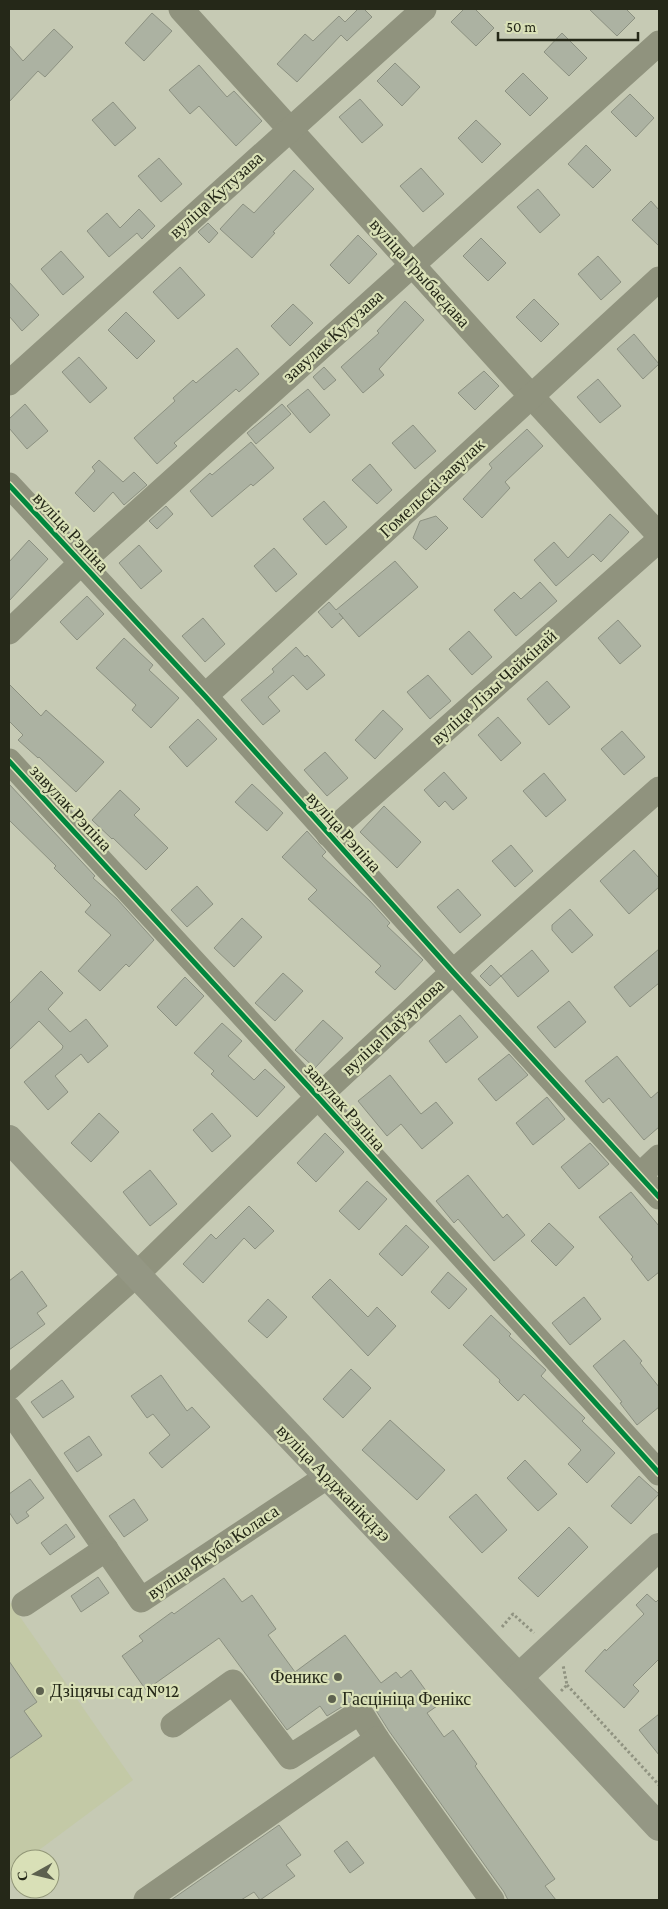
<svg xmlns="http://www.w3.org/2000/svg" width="668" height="1909" font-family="'Crimson Pro',serif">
<rect width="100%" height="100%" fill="#c6cab4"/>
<!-- built -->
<path fill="#c3c9a6" d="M9,1601l124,179 -106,79h-7v5l-11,8z"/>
<!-- building -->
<g fill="#acb2a2" stroke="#8c9181">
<path d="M358,9h6l8,8 -25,24 -6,-6 -44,47 -20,-18 28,-30 8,7 26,-25 6,6z"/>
<path d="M464,9h11l19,19 -18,18 -25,-24z"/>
<path d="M589,9h37l9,9 -18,18z"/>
<path d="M152,13l20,18 -28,30 -19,-18z"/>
<path d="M54,29l19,18 -28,30 -7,-6 -29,31v-57l14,16z"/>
<path d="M562,33l25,25 -18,18 -25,-24z"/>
<path d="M395,63l25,24 -18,19 -25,-25z"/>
<path d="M199,65l28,32 7,-6 28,30 -26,25 -37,-40 -9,8 -21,-24z"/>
<path d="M523,73l25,25 -18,18 -25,-25z"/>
<path d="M630,94l24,24 -18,19 -25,-25z"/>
<path d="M360,99l23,26 -21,18 -23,-26z"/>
<path d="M113,102l23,26 -21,18 -23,-26z"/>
<path d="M476,120l25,24 -19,19 -24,-25z"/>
<path d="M586,145l25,25 -18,18 -25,-24z"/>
<path d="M159,158l23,26 -21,18 -23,-26z"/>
<path d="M421,168l23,26 -21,18 -23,-26z"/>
<path d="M294,170l20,19 -41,43 2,1 -23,25 -32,-29 23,-25 11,9z"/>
<path d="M538,189l22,26 -20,18 -23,-26z"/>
<path d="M651,201l8,9v36l-27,-26z"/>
<path d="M139,209l16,17 -13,13 -5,-6 -28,24 -22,-26 20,-18 13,15z"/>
<path d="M208,223l10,10 -9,10 -11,-11z"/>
<path d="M358,235l19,19 -28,30 -19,-19z"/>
<path d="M481,238l25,25 -18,18 -25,-25z"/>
<path d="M61,251l23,26 -21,18 -22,-26z"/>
<path d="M598,256l23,26 -20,18 -23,-26z"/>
<path d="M180,267l25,28 -27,24 -25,-27z"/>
<path d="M9,282l30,33 -17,16 -13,-15z"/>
<path d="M534,299l25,25 -18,18 -25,-25z"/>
<path d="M405,301l19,19 -45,49 5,6 -21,18 -22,-26 38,-34 -2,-2z"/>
<path d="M293,304l20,19 -23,23 -19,-20z"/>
<path d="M126,312l29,29 -18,18 -29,-29z"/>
<path d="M634,334l25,30 -16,15 -26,-30z"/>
<path d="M237,348l22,26 -20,18 -3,-3 -62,54 3,3 -20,18 -23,-26 41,-37 -2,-3 20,-18 3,3z"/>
<path d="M79,357l28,31 -17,15 -28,-31z"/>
<path d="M324,367l12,13 -12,10 -11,-13z"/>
<path d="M484,371l15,15 -24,24 -17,-17z"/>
<path d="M598,379l23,27 -21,17 -23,-26z"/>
<path d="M308,389l22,26 -20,18 -23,-27z"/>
<path d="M25,404l23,27 -21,18 -18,-21v-9z"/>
<path d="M282,404l9,10 -35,30 -9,-11z"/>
<path d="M413,425l23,26 -21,18 -23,-26z"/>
<path d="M527,429l16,17 -38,36 5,6 -28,30 -19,-19 29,-31 -3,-4z"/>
<path d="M251,442l23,26 -21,18 -2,-2 -39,33 -22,-26 20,-18 2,2z"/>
<path d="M99,460l24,22 11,-10 13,13 -23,20 -11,-13 -19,20 -19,-19 20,-22 -3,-4z"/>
<path d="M370,464l22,26 -15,14 -25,-24z"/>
<path d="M324,501l23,26 -21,18 -23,-26z"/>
<path d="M166,506l7,8 -16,15 -8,-8z"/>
<path d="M610,514l19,18 -28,30 -8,-8 -37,32 -22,-26 20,-18 14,16z"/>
<path d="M436,516l12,12 -22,22 -13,-12 7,-17z"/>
<path d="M29,540l19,19 -39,42v-39z"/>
<path d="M139,545l23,26 -21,18 -22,-26z"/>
<path d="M274,548l23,26 -21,18 -22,-26z"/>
<path d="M395,561l23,26 -59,50 -20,-24 4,5 -11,10 -14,-16 11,-10 7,8z"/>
<path d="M540,582l17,19 -41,35 -22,-26 20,-18 7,7z"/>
<path d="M87,596l17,18 -27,26 -17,-18z"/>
<path d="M203,618l22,26 -20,18 -23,-26z"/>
<path d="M618,620l23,26 -21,18 -22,-26z"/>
<path d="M469,631l23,26 -20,18 -23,-26z"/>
<path d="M124,638l29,27 -4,5 30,28 -28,30 -19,-18 4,-5 -40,-37z"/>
<path d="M296,647l9,10 2,-2 18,20 -18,15 -14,-15 -25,22 12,14 -17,14 -22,-25 33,-28 -2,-3z"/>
<path d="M428,675l23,26 -21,18 -23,-27z"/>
<path d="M547,681l23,26 -21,18 -22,-26z"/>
<path d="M9,684l32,32 5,-6 58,52 -28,30 -37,-35 -1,1 -20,-18 5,-5 -14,-14z"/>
<path d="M383,710l20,19 -28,30 -20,-19z"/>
<path d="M498,717l23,26 -20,18 -23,-26z"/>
<path d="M198,719l19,20 -30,28 -18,-20z"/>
<path d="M622,731l23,26 -21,18 -23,-26z"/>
<path d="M325,752l23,26 -21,18 -23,-26z"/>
<path d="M444,772l23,26 -14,12 -8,-9 -6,6 -15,-17z"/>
<path d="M544,773l22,27 -20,17 -23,-26z"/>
<path d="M9,784l86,92 -2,2 24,21 37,41 -25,27 -3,-3 -26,27 -22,-20 33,-36 -26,-23 6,-7 -37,-37 2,-2 -47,-46z"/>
<path d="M252,784l31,29 -16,18 -32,-29z"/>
<path d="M120,790l20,19 -6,6 34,33 -22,22 -33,-32 -1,1 -20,-19z"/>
<path d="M384,806l37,36 -24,26 -37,-36z"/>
<path d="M307,831l19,21 -4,4 48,45 20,22 -3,3 36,34 -28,30 -20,-18 6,-6 -73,-67 9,-9 -35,-33z"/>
<path d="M511,845l22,26 -18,16 -23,-26z"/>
<path d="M634,850l25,28v9l-30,27 -29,-33z"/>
<path d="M197,886l16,18 -26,23 -16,-17z"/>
<path d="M458,889l23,26 -21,18 -23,-26z"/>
<path d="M570,909l23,26 -21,18 -20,-23v-5z"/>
<path d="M242,918l20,19 -28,30 -20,-19z"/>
<path d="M659,949v34l-29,24 -16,-20z"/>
<path d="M532,950l17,21 -31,26 -17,-21z"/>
<path d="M491,965l10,11 -11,10 -10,-10z"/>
<path d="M41,971l22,22 -15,16 22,23 16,-13 22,27 -20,17 -7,-9 -26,22 13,16 -20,18 -24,-28 38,-33 1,-3 -24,-25 -30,29v-46z"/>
<path d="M283,973l20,18 -28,30 -20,-18z"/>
<path d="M185,977l19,19 -28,30 -19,-19z"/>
<path d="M569,1001l17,21 -31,26 -18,-21z"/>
<path d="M460,1015l18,22 -32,26 -17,-22z"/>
<path d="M323,1020l20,18 -28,30 -20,-18z"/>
<path d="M222,1023l20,18 -14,15 26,24 11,-11 20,18 -28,30 -46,-43 3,-3 -20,-18z"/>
<path d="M509,1054l19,21 -32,26 -18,-22z"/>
<path d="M617,1056l34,42 8,-7v36l-15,13 -35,-42 -6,5 -18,-22z"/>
<path d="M390,1075l31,39 15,-12 17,21 -31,26 -21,-25 -14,12 -29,-35z"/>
<path d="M547,1097l18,22 -32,26 -17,-22z"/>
<path d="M99,1113l20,19 -28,30 -20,-19z"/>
<path d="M212,1113l19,23 -19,16 -19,-22z"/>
<path d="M325,1133l19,19 -28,30 -19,-19z"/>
<path d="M590,1143l19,21 -30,25 -18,-22z"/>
<path d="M150,1170l27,34 -27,22 -27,-34z"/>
<path d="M468,1175l35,43 4,-4 18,21 -31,26 -36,-42 -4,4 -18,-22z"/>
<path d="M367,1181l20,18 -28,31 -20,-19z"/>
<path d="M631,1192l28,34v46l-11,9 -17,-22 2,-2 -34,-40z"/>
<path d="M249,1206l25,25 -19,18 -11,-11 -41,45 -20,-19 28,-30 5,5z"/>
<path d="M549,1223l25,24 -18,19 -25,-25z"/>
<path d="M406,1225l23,22 -27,29 -23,-22z"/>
<path d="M22,1271l25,35 -10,7 8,11 -36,26v-69z"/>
<path d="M448,1272l19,17 -18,20 -18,-17z"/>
<path d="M330,1279l38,38 9,-10 19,19 -28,30 -56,-59z"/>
<path d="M584,1297l17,22 -31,26 -18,-22z"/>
<path d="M268,1299l19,18 -20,21 -19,-17z"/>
<path d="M491,1315l20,19 -2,2 37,34 -5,6 44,42 -3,3 33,32 -28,30 -19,-19 13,-14 -57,-56 -6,7 -19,-19 1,-2 -37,-35z"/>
<path d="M624,1340l18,21 -2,2 19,24v20l-22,18 -17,-22 2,-1 -29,-36z"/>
<path d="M351,1369l20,19 -28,30 -20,-19z"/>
<path d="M161,1375l26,36 5,-4 18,20 -48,41 -13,-15 21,-18 -17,-21 -6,4 -16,-22z"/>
<path d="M62,1380l12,17 -31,21 -12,-16z"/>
<path d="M390,1420l55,50 -28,30 -55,-50z"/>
<path d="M89,1436l13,19 -25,17 -13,-19z"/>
<path d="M525,1460l32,34 -19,17 -31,-33z"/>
<path d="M639,1476l20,18 -28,30 -20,-18z"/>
<path d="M30,1479l14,19 -18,14 3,4 -12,8 -8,-12v-18z"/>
<path d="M476,1494l31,36 -25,23 -33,-36z"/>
<path d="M134,1499l14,21 -24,17 -15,-21z"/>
<path d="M66,1524l9,13 -25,18 -9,-12z"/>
<path d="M569,1527l19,20 -50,50 -20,-19z"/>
<path d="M98,1577l11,16 -28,19 -10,-16z"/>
<path d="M224,1578l18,24 10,-7 24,34 -8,6 27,37 50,-37 36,48 15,-11 5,6 10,-8 26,36 -10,7 17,24 9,-7 24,34 -2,2 80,113 -10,7 11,14h-48l-4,-8 -115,-161 -17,-27 -6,-5 -7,-1 -6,2 -26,16 -7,-10 -33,24 -68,-92 -73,52 -24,-34 21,-15 -4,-5 33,-24 2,2z"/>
<path d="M647,1594l9,8 3,-3v60l-26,26 6,6 -15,17 -39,-37 20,-22 1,2 38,-37 -8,-9z"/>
<path d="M9,1661l28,41 -13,9 18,25 -33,23z"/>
<path d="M659,1714v41l-20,-25z"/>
<path d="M279,1825l22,30 -15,10 9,11 -35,24 -6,-8 -13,8h-70z"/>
<path d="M347,1841l17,22 -14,10 -16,-22z"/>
</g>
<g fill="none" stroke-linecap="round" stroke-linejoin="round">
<!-- path -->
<g stroke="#909381" stroke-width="3" stroke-dasharray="2.5 2.5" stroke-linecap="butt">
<path d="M502,1627l11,-13 21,19"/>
<path d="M567,1685l92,100"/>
<path d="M561,1691l6,-6 -4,-20"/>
</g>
<!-- minor -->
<g stroke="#90937e" stroke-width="25">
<path d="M181,9l350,387 128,139"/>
<path d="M9,383l415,-374"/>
<path d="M9,485l196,211 248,276 206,225"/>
<path d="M9,632l72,-69 578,-520"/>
<path d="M205,696l454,-417"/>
<path d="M9,761l309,336 341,376"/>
<path d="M328,834l331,-294"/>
<path d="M640,1175l19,-18"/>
<path d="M9,1388l127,-113 182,-178 135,-125 206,-183"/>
<path d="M9,1409l132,191 187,-124"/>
<path d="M24,1604l82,-55"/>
<path d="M173,1725l60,-43 57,75 70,-45 17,27"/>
<path d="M146,1900l231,-161 115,161"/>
</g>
<!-- major -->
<g stroke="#949784" stroke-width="28">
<path d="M9,1139c215,230 435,457 650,688"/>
<path d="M519,1677l140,-130"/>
</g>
<defs>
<g id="cycleway">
<path d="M9,485l196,211 248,276 206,225"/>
<path d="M9,761l309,336 341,376"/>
</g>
</defs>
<!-- cycleway casing -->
<use href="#cycleway" stroke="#d9e0b7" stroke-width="8"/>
<!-- cycleway -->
<use href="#cycleway" stroke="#00873e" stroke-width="5"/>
</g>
<!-- markers -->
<g fill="#5d614f" stroke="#d9e0b7" stroke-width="2">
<circle cx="338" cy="1677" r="5"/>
<circle cx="40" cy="1691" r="5"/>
<circle cx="332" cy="1699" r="5"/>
</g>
<g text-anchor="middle" stroke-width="4.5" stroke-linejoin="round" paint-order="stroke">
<!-- street labels -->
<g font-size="18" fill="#252818" stroke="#d9e0b7">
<text transform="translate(216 195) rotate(-42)" y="6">вуліца Кутузава</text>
<text transform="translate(420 273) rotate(48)" y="6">вуліца Грыбаедава</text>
<text transform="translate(333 336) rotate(-42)" y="6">завулак Кутузава</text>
<text transform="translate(432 488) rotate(-43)" y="6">Гомельскі завулак</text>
<text transform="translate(71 532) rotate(47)" y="6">вуліца Рэпіна</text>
<text transform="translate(494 687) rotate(-42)" y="6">вуліца Лізы Чайкінай</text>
<text transform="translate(71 808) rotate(47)" y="6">завулак Рэпіна</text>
<text transform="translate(344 832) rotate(48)" y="6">вуліца Рэпіна</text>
<text transform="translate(393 1027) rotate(-43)" y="6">вуліца Паўзунова</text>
<text transform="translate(345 1107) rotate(48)" y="6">завулак Рэпіна</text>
<text transform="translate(334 1483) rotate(46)" y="6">вуліца Арджанікідзэ</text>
<text transform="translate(213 1552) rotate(-34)" y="6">вуліца Якуба Коласа</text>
</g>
<!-- poi labels -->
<g font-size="18" fill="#252818" stroke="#d9e0b7" text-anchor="start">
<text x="328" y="1683" text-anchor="end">Феникс</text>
<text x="50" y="1697">Дзіцячы сад №12</text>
<text x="342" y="1705">Гасцініца Фенікс</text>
</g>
</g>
<!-- border -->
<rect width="668" height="1909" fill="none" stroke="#252818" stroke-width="20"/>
<!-- north arrow -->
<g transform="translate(35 1874) rotate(262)"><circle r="24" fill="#d9e0b7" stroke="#919677"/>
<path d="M0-4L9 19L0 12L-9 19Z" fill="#5d614f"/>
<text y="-8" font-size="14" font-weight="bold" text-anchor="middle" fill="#252818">С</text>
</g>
<!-- scale -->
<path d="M498 32v8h140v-8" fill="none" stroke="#252818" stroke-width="2.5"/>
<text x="506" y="32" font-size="15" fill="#252818" stroke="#d9e0b7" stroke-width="4" paint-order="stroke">50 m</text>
</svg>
